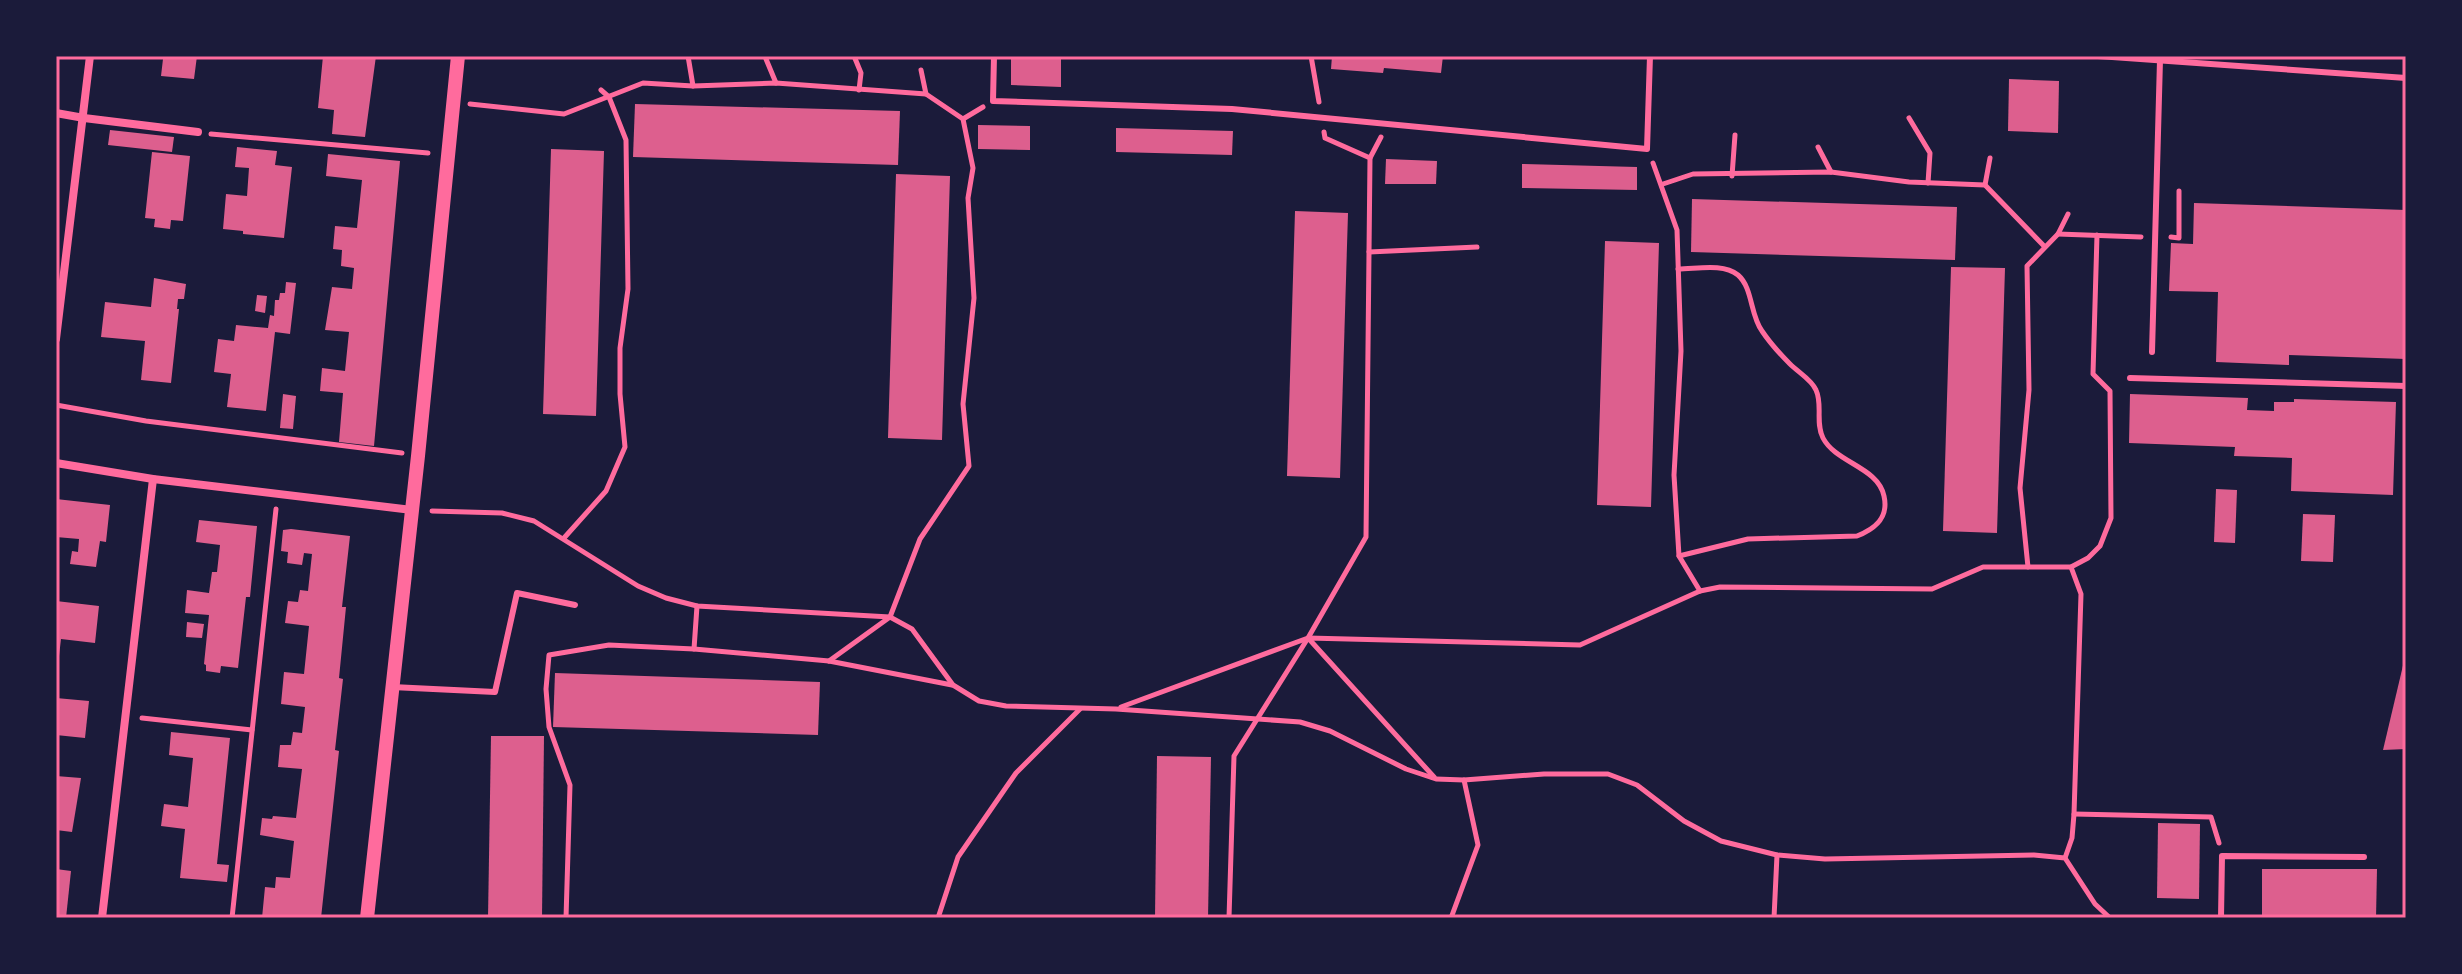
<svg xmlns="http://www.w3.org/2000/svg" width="2462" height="974" font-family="'IBM Plex Sans',sans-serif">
<rect width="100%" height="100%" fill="#1b1b3a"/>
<!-- building -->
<g fill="#dd5f8e">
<path d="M157,56h40l-3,23 -33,-3 2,-17z"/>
<path d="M323,56h53l-11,81 -33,-3 2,-24 -16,-2z"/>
<path d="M1011,56h50v31l-50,-2z"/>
<path d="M1332,56h111l-2,17 -57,-5 -1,5 -52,-4z"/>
<path d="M2009,79l50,2 -1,52 -50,-2z"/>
<path d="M635,104l265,7 -2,54 -265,-8z"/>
<path d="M978,125l52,1v24l-52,-1z"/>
<path d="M1116,128l117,3 -1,24 -116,-3z"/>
<path d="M110,130l64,7 -2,15 -64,-7z"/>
<path d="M237,147l40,4 -2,14 17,2 -8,71 -41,-4v-3l-20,-2 3,-35 21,2 2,-28 -14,-1z"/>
<path d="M551,149l53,2 -8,265 -53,-2z"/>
<path d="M152,152l38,4 -7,65 -12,-1 -1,9 -16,-2 1,-8 -10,-1z"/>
<path d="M328,154l72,7 -26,285 -35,-4 4,-49 -23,-2 2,-23 23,3 4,-39 -24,-2 7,-43 20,2 2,-21 -13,-2 1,-16 -9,-1 2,-23 22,2 5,-48 -36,-4z"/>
<path d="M1386,159l51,2 -1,23h-51z"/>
<path d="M1522,164l115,3v23l-115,-2z"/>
<path d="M896,174l54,2 -8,264 -54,-2z"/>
<path d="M1692,199l265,8 -2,53 -264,-8z"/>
<path d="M2194,203l212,7v149l-117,-4v10l-73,-3 2,-70 -49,-1 2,-48 22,1z"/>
<path d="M1295,211l53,2 -8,265 -53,-2z"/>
<path d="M1605,241l54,2 -8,264 -54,-2z"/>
<path d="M1951,267l54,1 -8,265 -54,-2z"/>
<path d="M154,278l32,6 -2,15h-6l-1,10h2l-8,74 -30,-3 4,-39 -44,-4 4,-35 46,5z"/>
<path d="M286,282l10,1 -6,51 -15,-2 -9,79 -39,-4 4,-33 -17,-2 4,-33 16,2 2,-16 32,3 2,-13 4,1 1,-16h4l1,-7h5z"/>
<path d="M257,295l10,1 -2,17 -10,-2z"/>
<path d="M283,394l13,2 -3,33 -13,-1z"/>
<path d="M2130,394l118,4 -1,12 27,1v-9h20v-3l102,3 -3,93 -102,-4 1,-33 -58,-2 1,-9 -106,-4z"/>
<path d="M2216,489l21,1 -2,53 -21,-1z"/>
<path d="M56,499l54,6 -4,37 -6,-1 -4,26 -26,-3 2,-13 6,1 1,-13 -23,-2z"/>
<path d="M2303,514l32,1 -2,47 -32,-1z"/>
<path d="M199,520l58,6 -7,71h-4l-8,71 -17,-2 -1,7 -14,-2v-6l-2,-1 5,-49 -24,-2 2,-23 22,3 3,-21h5l3,-27 -24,-3z"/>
<path d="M291,529l59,7 -8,71h4l-7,71 4,1 -8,71 4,1 -18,167h-59l3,-31 10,1 1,-11 14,1 4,-37 -34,-6 2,-17 10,1 1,-3 23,2 6,-49 -24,-2 2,-22h11l2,-13 9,1 3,-26 -24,-3 3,-32 20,2 5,-48 -24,-3 3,-22 10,1 2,-12 8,1 4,-37 -8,-1 -2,12 -15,-2 1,-11 -7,-1 2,-21z"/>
<path d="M56,601l43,5 -4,37 -34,-4 -2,17 -3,-1z"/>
<path d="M187,622l17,2 -2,14 -16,-1z"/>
<path d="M2405,657l1,92 -23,1z"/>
<path d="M555,673l265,9 -2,53 -265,-8z"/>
<path d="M56,698l33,3 -4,37 -29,-3z"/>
<path d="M171,732l59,6 -13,126 12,1 -2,17 -47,-4 5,-49 -24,-3 3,-22 24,3 5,-49 -24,-3z"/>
<path d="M491,736h53l-2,182h-54z"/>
<path d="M1157,756l54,1 -3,161h-53z"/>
<path d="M56,776l25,2 -9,54 -16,-2z"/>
<path d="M2158,823l42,1 -1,75 -42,-1z"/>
<path d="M56,869l15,2 -5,47h-10z"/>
<path d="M2262,869h115l-1,49h-114z"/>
</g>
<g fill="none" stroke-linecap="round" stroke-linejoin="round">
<!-- path -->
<g stroke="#ff6b9d" stroke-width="5">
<path d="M688,56l5,30"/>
<path d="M854,56l7,17 -2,17"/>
<path d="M1311,56l8,46"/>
<path d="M766,59l10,24"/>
<path d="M921,70l5,24"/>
<path d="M470,104l94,10 79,-31 50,3 83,-3 150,11 37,25 10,49 -5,30 6,100 -11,106 6,62 -49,73 -30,78 -61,44"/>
<path d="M1909,118l21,35 -2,30"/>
<path d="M963,119l20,-12"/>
<path d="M211,134l217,19"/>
<path d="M1818,147l13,25"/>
<path d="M1370,158l11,-21"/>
<path d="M1653,163l24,67 4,121 -7,124 5,81 21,35"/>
<path d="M1732,176l3,-41"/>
<path d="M1663,184l30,-10 138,-2 78,10 76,3 59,61"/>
<path d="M1985,185l5,-27"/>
<path d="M2058,234l83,3"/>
<path d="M2171,237l8,1v-47"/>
<path d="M1369,252l108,-5"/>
<path d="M1678,269c19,0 45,-6 60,6 15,13 12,40 24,56 8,12 18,23 28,33 8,8 22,16 26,26 7,15 -1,32 7,48 13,25 55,29 61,58 5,22 -9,33 -27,40l-109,3 -69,17"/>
<path d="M56,405l90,16 256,32"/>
<path d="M432,511l70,2 32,8 104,65 28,12 31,8 193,11 22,12 41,56 26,16 27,5 110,3 184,13 30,9 76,38 30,10 28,1 80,-6h64l29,11 47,36 37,20 56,14 48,4 209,-4 31,3 30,46 15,14"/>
<path d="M564,538l42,-47 19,-44 -5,-53v-46l8,-59 -2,-149 -17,-43 -8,-7"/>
<path d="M2028,567l-8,-79 9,-98 -2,-124 31,-32 10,-20"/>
<path d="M1309,639l125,138"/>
<path d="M694,649l3,-43"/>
<path d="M1121,707l187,-69 272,7 120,-54 20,-4 212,2 51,-22h88l17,-9 12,-12 11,-28 -1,-127 -17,-17 4,-139"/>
<path d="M142,718l110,12"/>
<path d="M2074,814l137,3 8,26"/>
<path d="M2065,858l7,-20 2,-24 7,-220 -10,-27"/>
<path d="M232,918l44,-409"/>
<path d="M566,918l4,-133 -21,-58 -3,-38 3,-34 60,-10 85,4 135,12 123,24"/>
<path d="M938,918l20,-61 58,-84 64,-64"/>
<path d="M1229,918l5,-162 74,-118 58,-101 4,-379 -45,-20 -1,-6"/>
<path d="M1451,918l27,-73 -14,-65"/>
<path d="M1774,918l3,-63"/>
</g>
<!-- service -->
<g stroke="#ff6b9d" stroke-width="6">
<path d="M994,56l-1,45 239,8 415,40 3,-93"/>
<path d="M2098,56l308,22"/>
<path d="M2152,352l8,-292"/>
<path d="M2130,378l276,8"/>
<path d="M392,687l103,5 22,-99 58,12"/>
<path d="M2221,918l1,-62 142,1"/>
</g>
<!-- minor -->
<g stroke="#ff6b9d" stroke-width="8">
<path d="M56,113l28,5 114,14"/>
<path d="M56,339l34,-283"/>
<path d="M56,463l97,16 259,31"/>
<path d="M102,918l51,-439"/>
</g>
<!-- tertiary -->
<path stroke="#ff6b9d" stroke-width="14" d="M367,918l51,-462 40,-400"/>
</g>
<!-- border -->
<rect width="2462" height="974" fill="none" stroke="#1b1b3a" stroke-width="116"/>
<rect x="58" y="58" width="2346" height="858" fill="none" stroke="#ff6b9d" stroke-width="3"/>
</svg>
